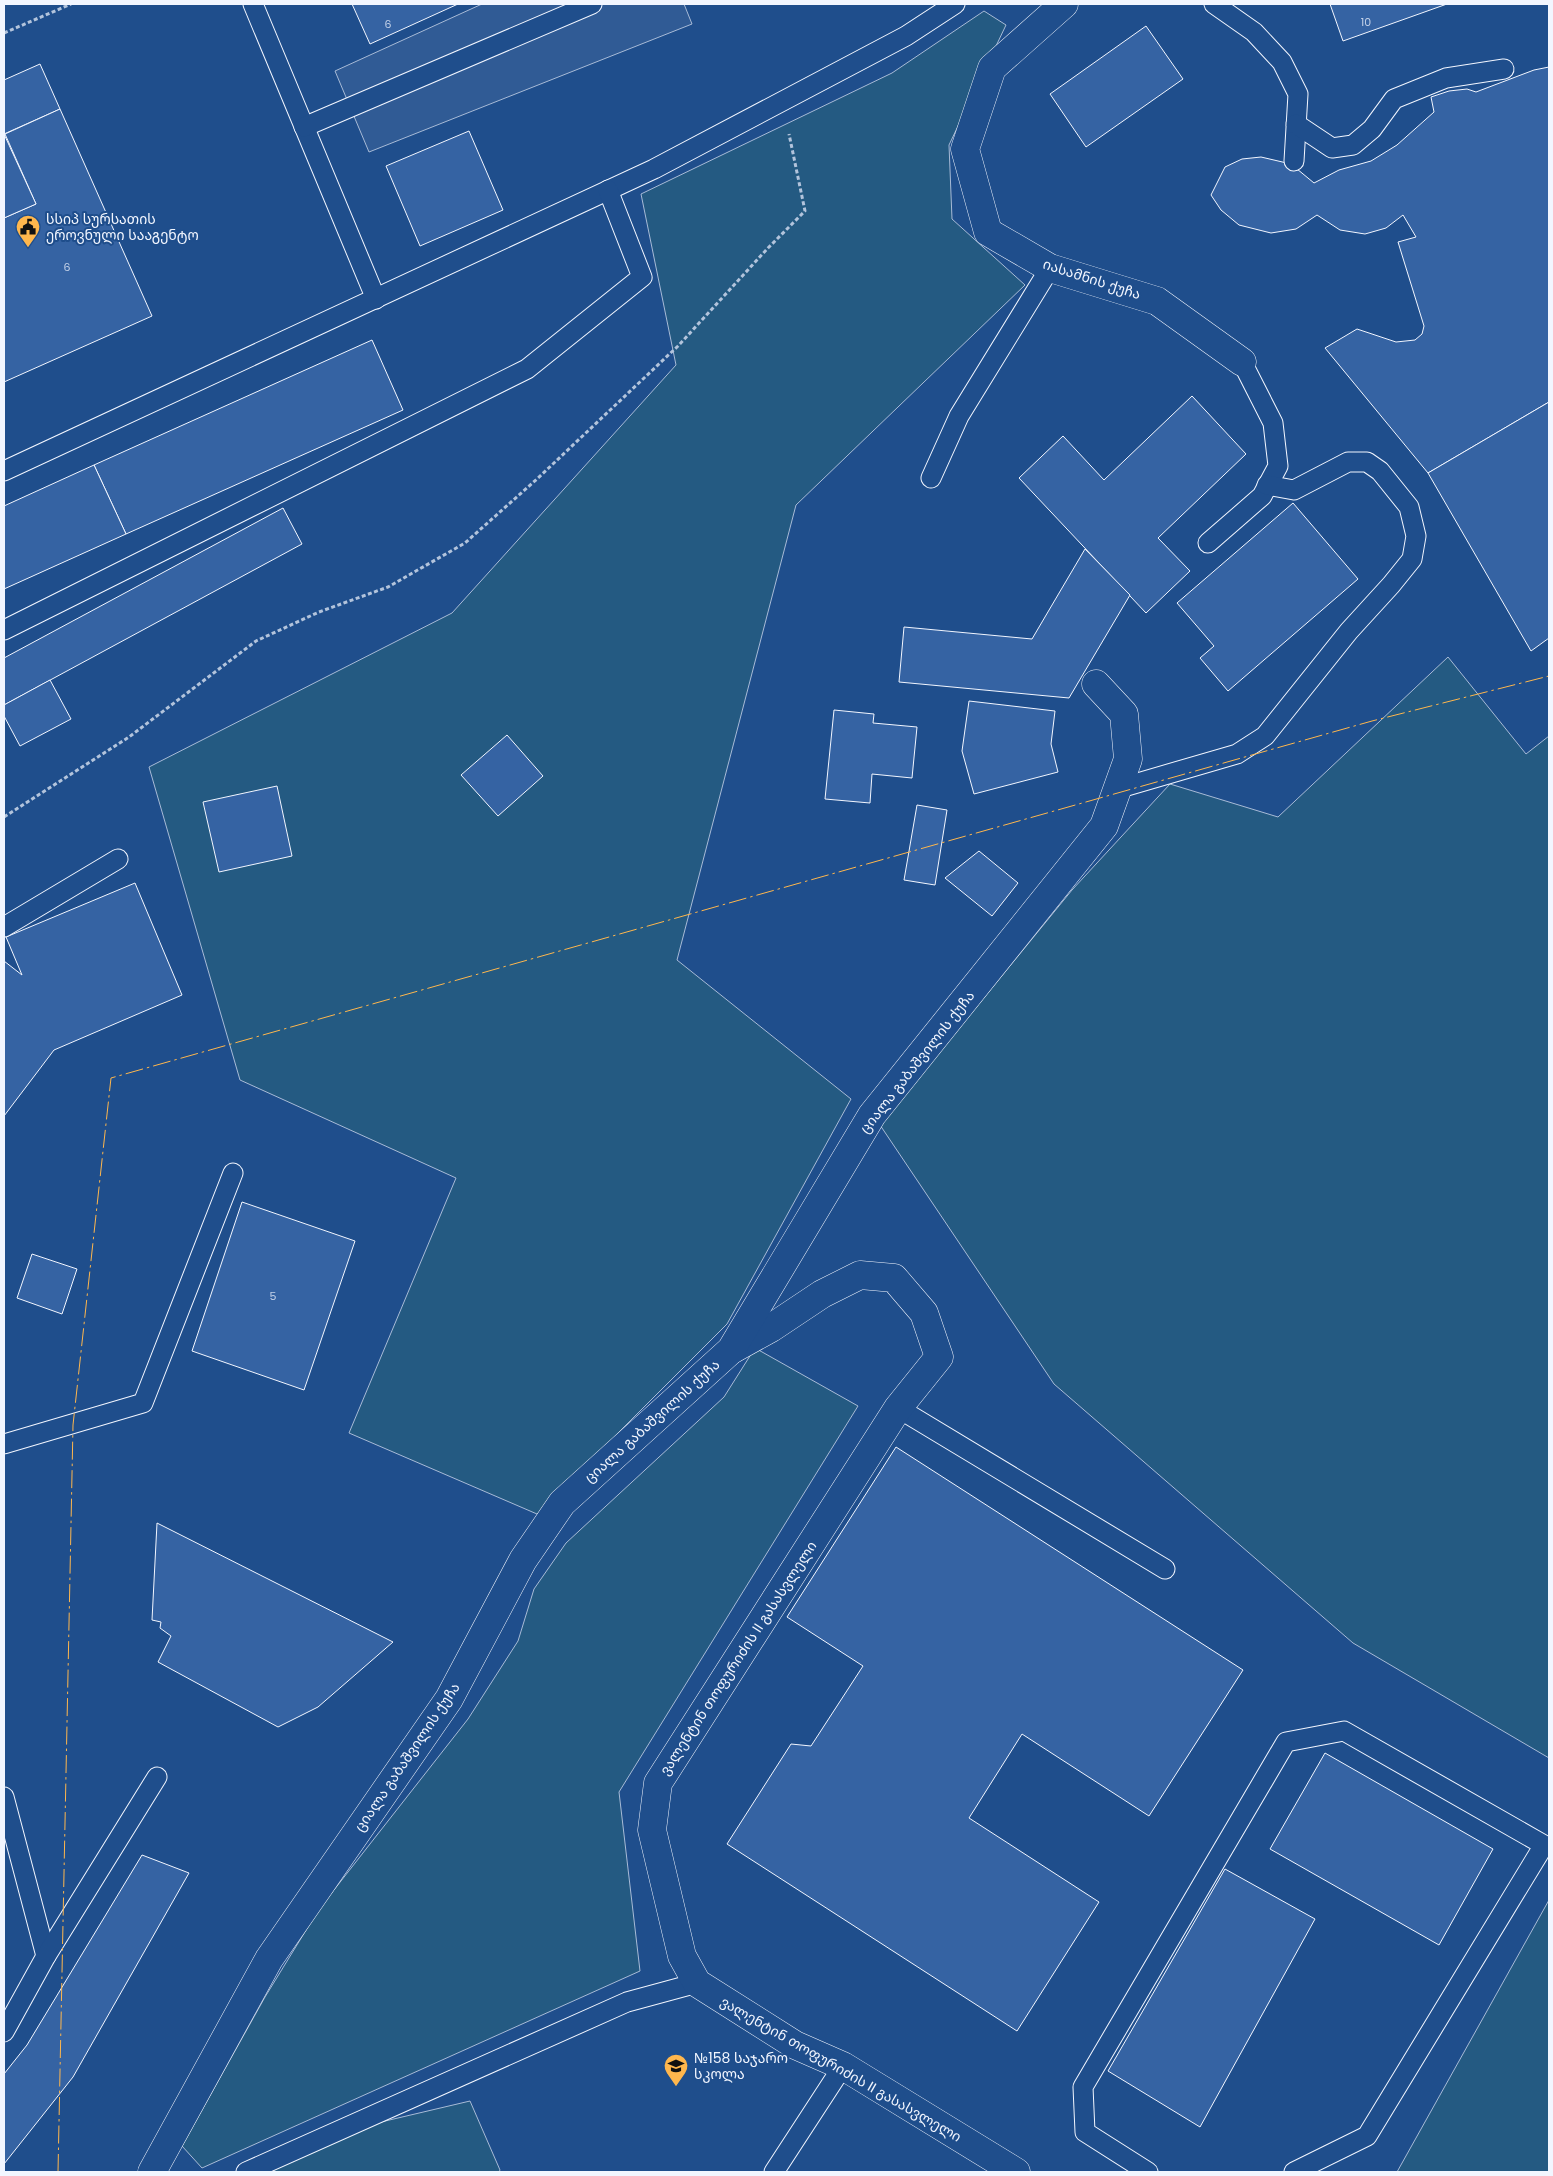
<svg xmlns="http://www.w3.org/2000/svg" width="1553" height="2176" font-family="Poppins,'Noto Sans Georgian',sans-serif">
<rect width="100%" height="100%" fill="#1f4e8c"/>
<!-- green -->
<g fill="#245a82" stroke="#a8bbd7">
<path d="M984,11l22,14 -57,120 3,74 73,66 -229,220 -119,455 174,139 -124,225 -190,190 -188,-81 107,-255 -216,-98 -91,-313 303,-154 224,-248 -35,-171 251,-121z"/>
<path d="M1448,657l78,97 23,-18v1022l-196,-115 -299,-259 -174,-259 192,-235 98,-106 108,33z"/>
<path d="M755,1348l103,58 -239,386 21,179 -438,197 -20,-22 83,-149 54,-88 149,-190 50,-78 16,-52 32,-46 158,-146z"/>
<path d="M1549,1900v272h-152z"/>
<path d="M470,2101l30,69 -1,2h-248l113,-46z"/>
</g>
<!-- parking -->
<path fill="#305b95" stroke="#a8bbd7" d="M482,4h202l8,20 -323,128 -34,-81z"/>
<!-- building -->
<g fill="#3563a3" stroke="#f2f6ff">
<path d="M352,4h106l-88,40z"/>
<path d="M1330,4h117l-104,37z"/>
<path d="M1146,26l37,53 -97,68 -36,-53z"/>
<path d="M40,64l20,45 -56,25v-54z"/>
<path d="M1549,67v335l-121,71 -103,-125 32,-19 39,13 19,-2 7,-6 2,-8 -26,-84 18,-5 -13,-22 -17,13 -21,6 -25,-4 -23,-15 -21,14 -25,4 -32,-8 -18,-15 -10,-15 14,-28 17,-8 19,-2 30,7 23,19 25,-13 32,-9 26,-16 37,-33 -3,-15 18,-6 18,-2 9,3 58,-22z"/>
<path d="M60,109l92,207 -148,66v-164l32,-14 -31,-70z"/>
<path d="M469,131l34,79 -83,36 -34,-80z"/>
<path d="M4,134l32,70 -32,14z"/>
<path d="M372,340l31,70 -277,124 -32,-69z"/>
<path d="M1192,396l54,58 -88,84 32,33 -44,42 -127,-135 44,-42 41,44z"/>
<path d="M1549,402v236l-18,13 -103,-178z"/>
<path d="M94,465l32,69 -122,55v-83z"/>
<path d="M1293,503l65,76 -130,112 -28,-33 14,-12 -37,-43z"/>
<path d="M283,508l19,36 -298,161v-47z"/>
<path d="M1085,549l45,46 -61,103 -170,-16 5,-55 128,12z"/>
<path d="M50,680l21,39 -51,27 -16,-30v-11z"/>
<path d="M969,701l86,10 -4,33 7,28 -84,22 -12,-43z"/>
<path d="M834,710l40,4 -1,9 44,4 -5,51 -40,-4 -2,29 -45,-4z"/>
<path d="M507,735l36,41 -45,40 -37,-41z"/>
<path d="M277,786l15,70 -73,16 -16,-70z"/>
<path d="M917,805l30,5 -12,75 -31,-5z"/>
<path d="M979,851l39,32 -26,33 -47,-38z"/>
<path d="M135,883l47,112 -128,55 -50,66v-155l18,14 -16,-38z"/>
<path d="M242,1202l113,39 -51,149 -112,-39z"/>
<path d="M32,1254l45,15 -15,45 -45,-16z"/>
<path d="M896,1447l347,223 -94,146 -127,-82 -53,84 130,84 -82,129 -290,-187 64,-100 20,2 52,-80 -76,-49z"/>
<path d="M157,1523l236,119 -75,65 -40,20 -120,-65 13,-26 -11,-8 1,-6 -9,-2z"/>
<path d="M1325,1753l168,96 -54,96 -169,-96z"/>
<path d="M142,1855l47,18 -116,204 -69,87v-90l23,-29z"/>
<path d="M1225,1869l90,50 -115,208 -92,-56z"/>
</g>
<g fill="none" stroke-linecap="round" stroke-linejoin="round">
<defs>
<g id="service">
<path d="M253,4l123,295"/>
<path d="M1214,4l40,28 28,30 16,32 -4,67"/>
<path d="M1296,124l36,24 21,-3 19,-16 22,-30 52,-21 58,-9"/>
<path d="M304,127l288,-123"/>
<path d="M4,471l650,-302 252,-133 49,-32"/>
<path d="M931,478l28,-62 91,-148"/>
<path d="M1208,543l54,-47 16,-30 -5,-43 -31,-61"/>
<path d="M4,630l523,-261 115,-92 -34,-87"/>
<path d="M1117,789l120,-35 28,-18 84,-105 42,-46 21,-26 4,-23 -7,-29 -29,-36 -13,-9h-19l-54,28 -27,-5"/>
<path d="M4,927l114,-68"/>
<path d="M898,1408l267,161"/>
<path d="M4,1444l139,-41 90,-230"/>
<path d="M4,1797l42,159"/>
<path d="M4,2032l42,-76 111,-179"/>
<path d="M246,2172l381,-170 70,-19"/>
<path d="M774,2172l69,-106"/>
<path d="M1148,2172l-63,-40 -2,-45 203,-345 58,-11 200,114 -177,291 -73,36"/>
</g>
<g id="minor">
<path d="M1064,4l-72,64 -27,81 23,83 62,36 107,33 85,61"/>
<path d="M733,1349l38,-21 51,-34 38,-19 34,3 30,35 15,44 -41,51 -240,375 -6,47 30,126 15,27 98,62 48,21 173,106"/>
<path d="M152,2172l117,-213 180,-260 74,-139 39,-57 169,-153 141,-235 232,-289 24,-67 -4,-45 -28,-30"/>
</g>
</defs>
<!-- service casing -->
<use href="#service" stroke="#f2f6ff" stroke-width="21"/>
<!-- minor casing -->
<use href="#minor" stroke="#f2f6ff" stroke-width="29"/>
<!-- path -->
<g stroke="#b3c4dc" stroke-width="3" stroke-dasharray="4 2.5" stroke-linecap="butt">
<path d="M4,33l67,-29"/>
<path d="M4,817l125,-80 127,-96 63,-29 69,-25 77,-44 72,-64 141,-133 90,-98 37,-37 -16,-77"/>
</g>
<!-- service -->
<use href="#service" stroke="#1f4e8c" stroke-width="19"/>
<!-- minor -->
<use href="#minor" stroke="#1f4e8c" stroke-width="28"/>
<!-- power -->
<path stroke="#ffb74d" stroke-width="1" stroke-dasharray="18 4 2.5 4" stroke-linecap="butt" d="M58,2172l15,-747 38,-347 1261,-357 177,-45"/>
</g>
<!-- icons -->
<defs>
<symbol id="civic-pin" viewBox="-11 -11 22 30"><path d="M0 17L-7.5 6A9.5 9.5 0 1 1 7.5 6Z" fill="#ffb74d" stroke="#1f4e8c"/><path d="M-.6-6.5H3V-4.5H.6V-3L4-1V1h2V6H-6V1h2V-1L-.6-3ZM-1.2 2.5V6h2.4V2.5Z" fill="#111"/></symbol>
<symbol id="school-pin" viewBox="-11 -11 22 30"><path d="M0 17L-7.5 6A9.5 9.5 0 1 1 7.5 6Z" fill="#ffb74d" stroke="#1f4e8c"/><path d="M0-5L7-2L0 1L-7-2ZM-4 1L0 2.5L4 1V4Q0 6-4 4Z" fill="#111"/></symbol>
</defs>
<g fill-rule="evenodd">
<use href="#civic-pin" x="14" y="213" width="28" height="38"/>
<use href="#school-pin" x="662" y="2052" width="28" height="38"/>
</g>
<g text-anchor="middle" stroke-width="4" stroke-linejoin="round" paint-order="stroke">
<!-- number labels -->
<g font-size="11" fill="#c3d1e8">
<text x="1366" y="26">10</text>
<text x="388" y="28">6</text>
<text x="67" y="271">6</text>
<text x="273" y="1300">5</text>
</g>
<!-- poi labels -->
<g font-size="14" fill="#f2f6ff" stroke="#1f4e8c" text-anchor="start">
<text x="46" y="224">სსიპ სურსათის<tspan x="46" dy="16">ეროვნული სააგენტო</tspan></text>
<text x="694" y="2063">№158 საჯარო<tspan x="694" dy="16">სკოლა</tspan></text>
</g>
<!-- street labels -->
<g font-size="14" fill="#f2f6ff" stroke="#1f4e8c">
<text transform="translate(1092 279) rotate(18)" y="5">იასამნის ქუჩა</text>
<text transform="translate(917 1062) rotate(-52)" y="5">ციალა გაბაშვილის ქუჩა</text>
<text transform="translate(652 1421) rotate(-42)" y="5">ციალა გაბაშვილის ქუჩა</text>
<text transform="translate(738 1658) rotate(-57)" y="5">ვალენტინ თოფურიძის II გასასვლელი</text>
<text transform="translate(407 1757) rotate(-56)" y="5">ციალა გაბაშვილის ქუჩა</text>
<text transform="translate(841 2069) rotate(30)" y="5">ვალენტინ თოფურიძის II გასასვლელი</text>
</g>
</g>
<!-- border -->
<rect width="1553" height="2176" fill="none" stroke="#f2f6ff" stroke-width="10"/>
</svg>
